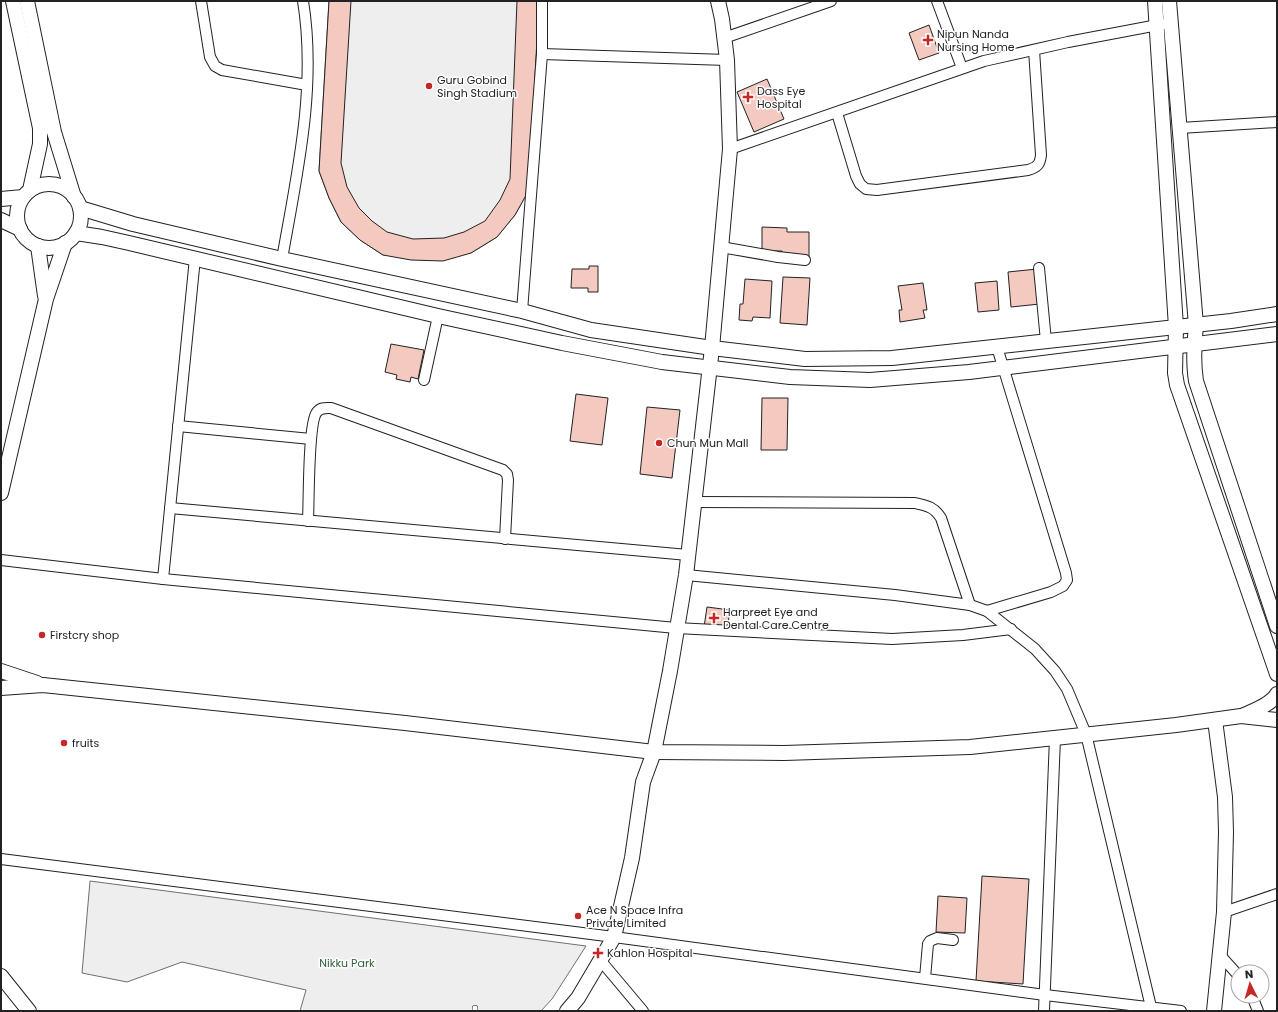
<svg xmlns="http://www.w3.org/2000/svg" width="1278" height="1012" font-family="Poppins,sans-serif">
<rect width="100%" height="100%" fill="#fff"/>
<!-- green -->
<g fill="#eee" stroke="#6f6f6f">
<path d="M329,1h210l-10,189 -14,25 -18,22 -26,16 -88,2 -23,-15 -19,-18 -12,-24 -10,-27z"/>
<path d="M90,881l496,65 -34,53 -11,12h-241l6,-21 -124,-28 -55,20 -45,-9z"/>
</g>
<!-- building -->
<g fill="#f3c9c0" stroke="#222">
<path d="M329,1h22l-10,162 6,24 12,21 13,13 15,11 26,7 31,-1 20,-6 21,-11 15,-21 10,-21 7,-178h22l-10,189 -14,25 -18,22 -26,16 -28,8 -32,-1 -28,-5 -23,-15 -19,-18 -12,-24 -10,-27z"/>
<path d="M929,25l10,28 -20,7 -10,-27z"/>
<path d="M767,79l17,40 -30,13 -17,-40z"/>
<path d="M762,227l25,1v4h22v25h-27v-6h-20z"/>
<path d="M589,266h9v26h-10v-4h-17l1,-19h17z"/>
<path d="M1037,269l3,35 -29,3 -3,-35z"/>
<path d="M783,277l27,1 -3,47 -27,-2z"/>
<path d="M745,279l27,2 -2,37 -17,-1 -1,4 -13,-1 1,-16h3z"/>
<path d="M997,281l2,29 -21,2 -3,-29z"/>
<path d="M923,283l4,27h-4l2,8 -25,4 -1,-12h3l-4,-24z"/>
<path d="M391,344l33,6 -6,29 -7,-2 -1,5 -14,-3 1,-4 -12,-3z"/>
<path d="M576,394l32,4 -6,47 -32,-4z"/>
<path d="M762,398h26l-1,52h-26z"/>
<path d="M647,407l33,3 -8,68 -32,-4z"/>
<path d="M707,607l23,3 -3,20 -23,-3z"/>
<path d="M982,876l47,3 -6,105 -47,-3z"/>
<path d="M938,896l29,2 -2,35 -29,-1z"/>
</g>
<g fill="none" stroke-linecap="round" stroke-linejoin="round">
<defs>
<path id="lane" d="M475,1008v3"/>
<g id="street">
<path d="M201,1l9,56 5,9 7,4 85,15"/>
<path d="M937,1l25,67"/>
<path d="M724,38l107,-37"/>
<path d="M542,54l185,6"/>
<path d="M837,113l19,63 4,8 6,5 11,1 151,-20c10,-3 12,-6 13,-15l-7,-105"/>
<path d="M1180,128l97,-6"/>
<path d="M730,149l254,-88 84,-19 95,-18"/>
<path d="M721,247l57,10 27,3"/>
<path d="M282,259c15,-85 35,-172 21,-258"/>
<path d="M1039,268l7,73"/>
<path d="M522,311l20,-257v-53"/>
<path d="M424,380l14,-64"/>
<path d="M178,426l133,13"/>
<path d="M694,502l221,1c13,3 19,4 26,15l29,87"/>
<path d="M170,508l518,47"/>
<path d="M308,521c1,-18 0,-99 9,-109 4,-5 9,-4 14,-4l172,62 4,4 1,6 -3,59"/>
<path d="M1,560l162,19 513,49 216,11 71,-4 48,-6"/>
<path d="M686,575l209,20 75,10 17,6 48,38 20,22 12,18 19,45 65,273"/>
<path d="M163,579l32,-321"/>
<path d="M987,611l64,-19 12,-6 4,-6 -1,-7 -69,-226"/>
<path d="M1,859l613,78 431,58 136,16"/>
<path d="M1224,912l53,-18"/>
<path d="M1219,954l19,21"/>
<path d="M601,961l42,50"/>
<path d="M925,978l3,-34 2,-3 7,-3 16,2"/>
<path d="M1252,996l6,15"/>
<path d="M1044,1011l11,-273"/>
</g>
<g id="secondary">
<path d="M13,1l27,127v16l-10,46"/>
<path d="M27,1l27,131 20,65"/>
<path d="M1155,1l21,326 -1,46 2,12 100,289"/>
<path d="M1169,1l27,324c-2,19 -3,37 0,56l81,245"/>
<circle cx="49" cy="216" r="32"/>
<path d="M1,199l22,-2"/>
<path d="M80,208l53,16 149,35 240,52 69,19 121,18 93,11 87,-1 339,-37 46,-7"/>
<path d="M1,220l19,9"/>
<path d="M76,233l26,4 27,6 309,73 124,27 100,19 128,15 80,3 99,-8 308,-38"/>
<path d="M38,246l7,50"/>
<path d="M1,493l45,-194 19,-56"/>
<path d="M1,671l36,12"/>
<path d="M1,688l42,-3 362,38 249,29 130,1 186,-6 206,-22 65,-9 36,4"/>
<path d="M1242,716c10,-5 29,-11 35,-22"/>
<path d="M1,976l28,35"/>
<path d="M567,1011l11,-13 36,-61 18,-79 11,-76 11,-30 16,-81 16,-96 26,-227 18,-199 -3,-89 -5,-41 -4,-18"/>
<path d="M1214,1011l10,-99 2,-80 -1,-35 -10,-77"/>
</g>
</defs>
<!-- lane casing -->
<use href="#lane" stroke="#222" stroke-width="6"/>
<!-- street casing -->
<use href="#street" stroke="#222" stroke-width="12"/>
<!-- secondary casing -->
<use href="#secondary" stroke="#222" stroke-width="16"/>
<!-- lane -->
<use href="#lane" stroke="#fff" stroke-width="5"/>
<!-- street -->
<use href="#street" stroke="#fff" stroke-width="10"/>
<!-- secondary -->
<use href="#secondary" stroke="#fff" stroke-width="14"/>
</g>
<!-- markers -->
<g fill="#c62828" stroke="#fff" stroke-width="1.5">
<path d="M926 34h4v4h4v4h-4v4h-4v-4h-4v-4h4z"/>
<circle cx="429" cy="86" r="4"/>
<path d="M746 91h4v4h4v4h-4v4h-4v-4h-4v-4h4z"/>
<circle cx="659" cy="443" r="4"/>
<path d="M712 612h4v4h4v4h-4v4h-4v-4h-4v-4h4z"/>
<circle cx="42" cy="635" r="4"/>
<circle cx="64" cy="743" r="4"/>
<circle cx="578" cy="916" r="4"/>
<path d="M596 947h4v4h4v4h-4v4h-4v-4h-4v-4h4z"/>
</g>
<g text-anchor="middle" stroke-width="3" stroke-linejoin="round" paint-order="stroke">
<!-- poi labels -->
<g font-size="11" fill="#222" stroke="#fff" text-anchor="start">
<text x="937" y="38">Nipun Nanda<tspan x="937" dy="13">Nursing Home</tspan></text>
<text x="437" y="84">Guru Gobind<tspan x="437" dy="13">Singh Stadium</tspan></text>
<text x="757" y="95">Dass Eye<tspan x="757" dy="13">Hospital</tspan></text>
<text x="667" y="447">Chun Mun Mall</text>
<text x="723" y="616">Harpreet Eye and<tspan x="723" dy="13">Dental Care Centre</tspan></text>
<text x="50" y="639">Firstcry shop</text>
<text x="72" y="747">fruits</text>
<text x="586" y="914">Ace N Space Infra<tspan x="586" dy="13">Private Limited</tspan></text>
<text x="607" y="957">Kahlon Hospital</text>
</g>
<!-- park labels -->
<g font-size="11" fill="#2f5e38" stroke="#fff">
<text x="347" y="967">Nikku Park</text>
</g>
</g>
<!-- border -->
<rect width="1278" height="1012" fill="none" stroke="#222222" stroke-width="4"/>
<!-- north arrow -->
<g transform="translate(1250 984) rotate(355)"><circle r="19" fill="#ffffff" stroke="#a7a7a7"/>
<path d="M0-3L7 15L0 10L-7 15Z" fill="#c62828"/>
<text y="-6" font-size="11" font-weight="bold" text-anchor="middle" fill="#222222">N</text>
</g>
</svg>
